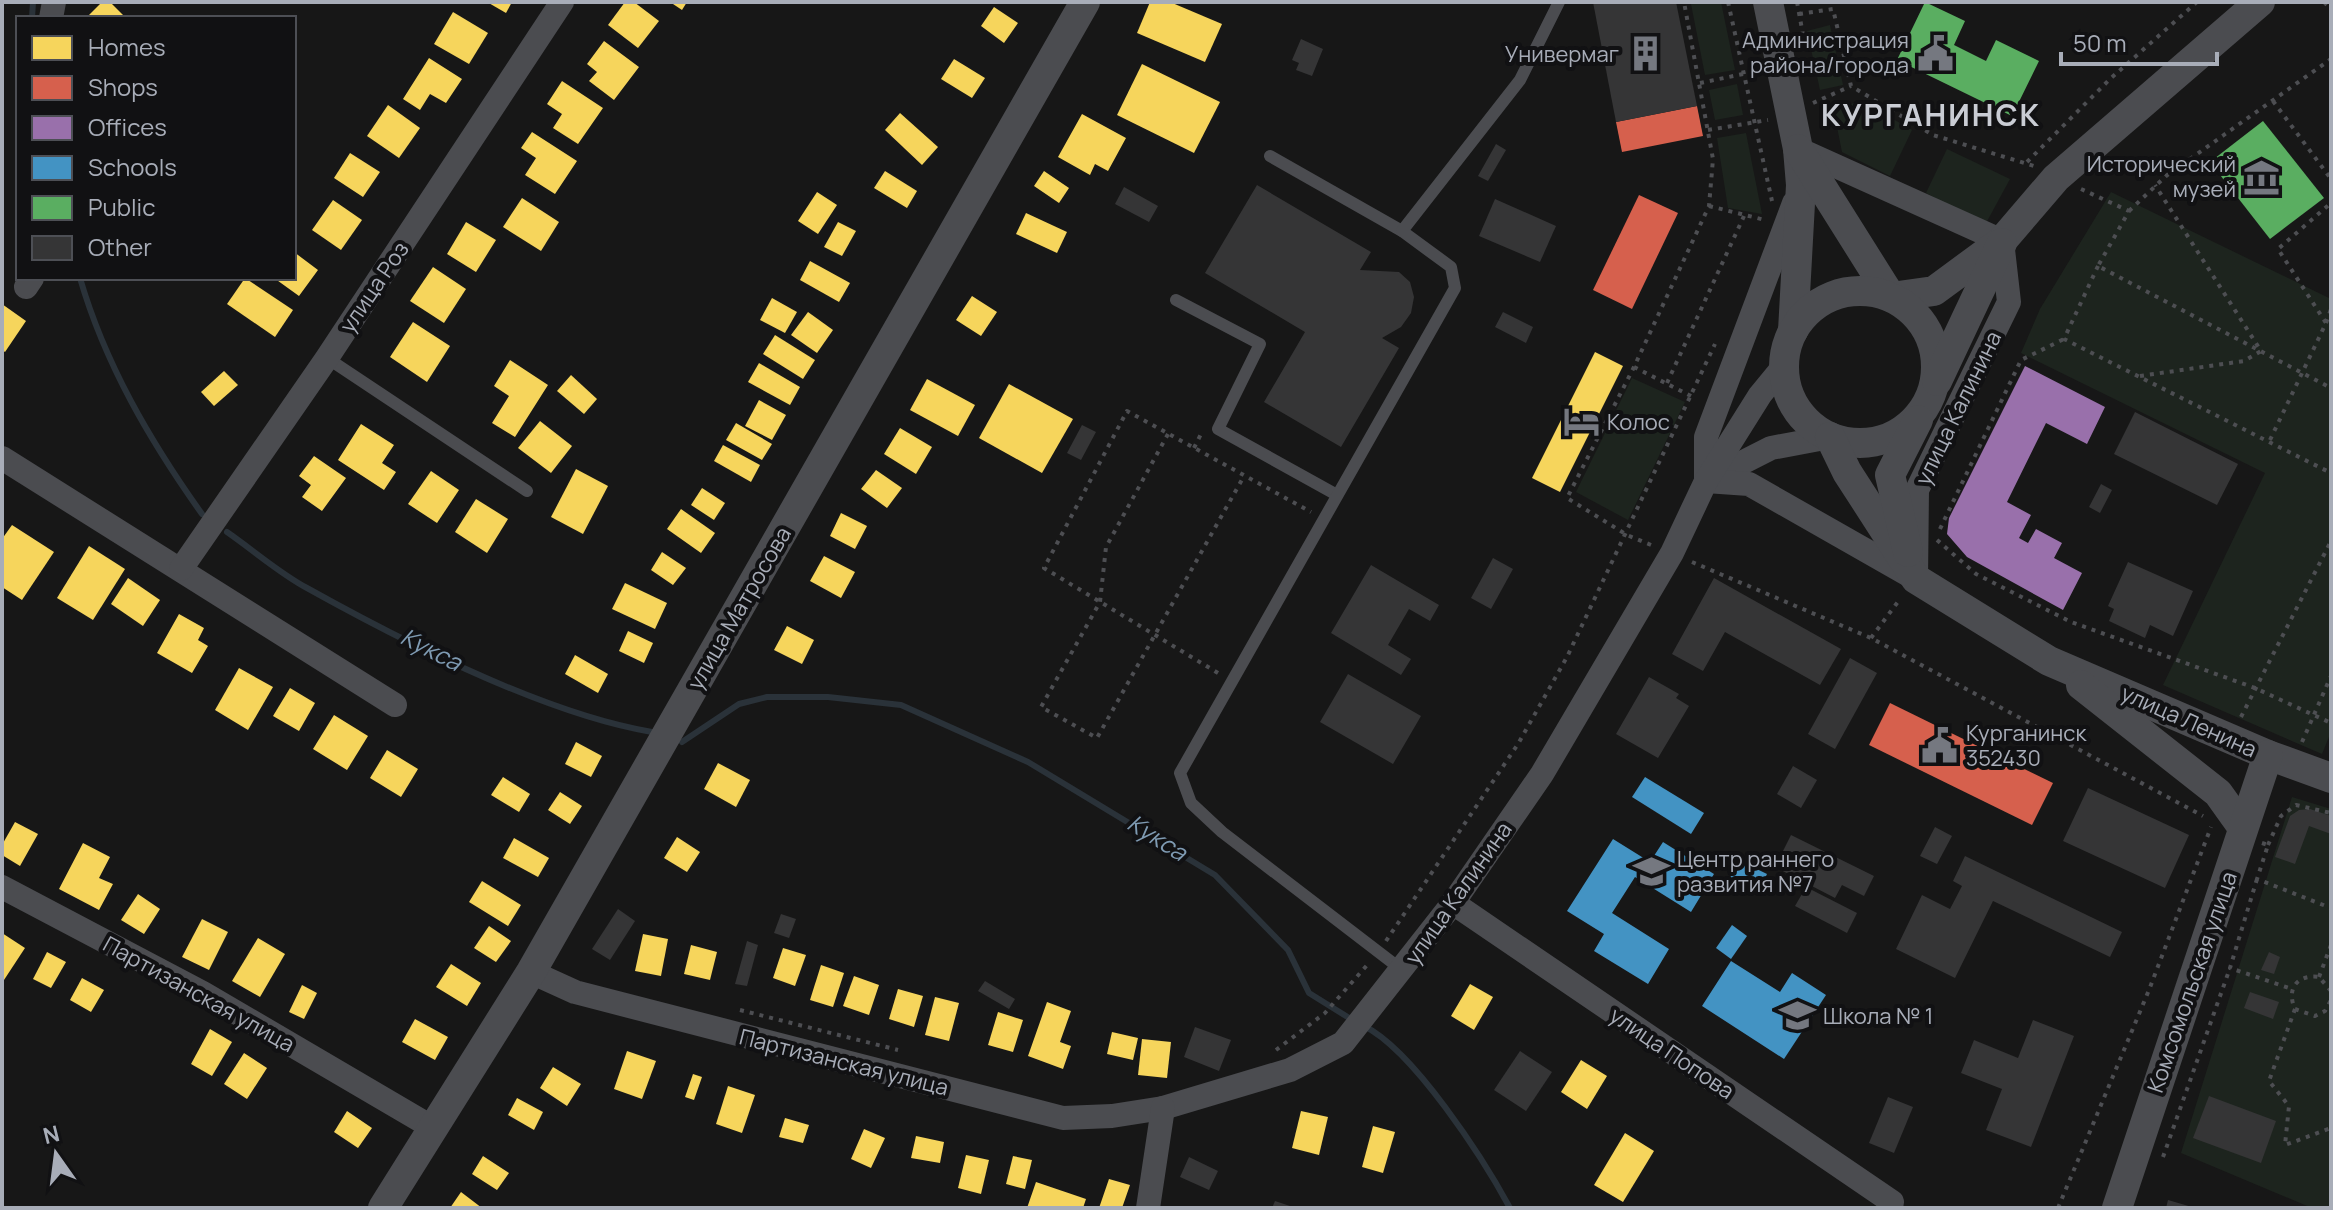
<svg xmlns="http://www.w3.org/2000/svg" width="2333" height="1210" font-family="Manrope,sans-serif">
<rect width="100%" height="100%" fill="#171717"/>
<!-- green -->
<g fill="#1d241e">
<path d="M1721,2l14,68 -30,5 -14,-71z"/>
<path d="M1830,25l13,60 -23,5 -13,-59z"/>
<path d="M1737,84l6,31 -28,5 -6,-30z"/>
<path d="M1860,100l52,30 -22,46 -48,-24 -8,-40z"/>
<path d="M1746,133l16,81 -34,-6 -11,-70z"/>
<path d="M1947,149l63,30 -25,46 -59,-32z"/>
<path d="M2111,192l220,107v433l-9,22 -159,-69 102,-212 -244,-120 19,-44z"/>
<path d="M1632,378l53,24 -57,118 -52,-28z"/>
<path d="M2292,797l39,12v399h-19l-131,-55z"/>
</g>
<!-- homes -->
<g fill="#f6d55c">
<path d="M102,2h8l16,16h-36l-2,-2z"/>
<path d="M487,2h25l-6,11z"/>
<path d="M625,2h9l25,19 -21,27 -30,-23z"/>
<path d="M670,2h17l-5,8z"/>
<path d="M1150,2h20l52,22 -17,38 -68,-29z"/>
<path d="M994,7l24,16 -14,20 -23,-17z"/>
<path d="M453,12l35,21 -19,31 -35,-20z"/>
<path d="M604,41l35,26 -25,33 -25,-19 8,-9 -10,-8z"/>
<path d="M429,58l33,21 -16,24 -16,-9 -10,16 -17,-11z"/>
<path d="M954,59l31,19 -13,20 -31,-19z"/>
<path d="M1142,64l78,38 -26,51 -77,-38z"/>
<path d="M562,81l41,27 -25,36 -25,-16 9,-14 -15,-10z"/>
<path d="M388,105l32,23 -21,30 -32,-22z"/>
<path d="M900,113l38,34 -16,18 -37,-35z"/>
<path d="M1082,114l44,24 -18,33 -13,-7 -5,11 -32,-18z"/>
<path d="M532,132l45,29 -22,33 -30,-19 11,-17 -15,-10z"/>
<path d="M350,153l30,19 -17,25 -29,-19z"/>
<path d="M885,171l32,20 -10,17 -33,-20z"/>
<path d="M1044,171l25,17 -10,15 -25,-17z"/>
<path d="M817,192l20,13 -19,29 -20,-13z"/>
<path d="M522,198l37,24 -18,29 -38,-24z"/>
<path d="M333,200l29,20 -21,30 -29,-20z"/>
<path d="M1026,213l41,19 -10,21 -41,-19z"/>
<path d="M466,222l30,18 -20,32 -29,-18z"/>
<path d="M838,222l18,9 -14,25 -18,-9z"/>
<path d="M294,252l24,18 -19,26 -25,-18h20z"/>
<path d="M810,261l40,22 -11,19 -39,-22z"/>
<path d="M433,267l33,22 -22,34 -34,-22z"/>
<path d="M245,278l48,32 -18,27 -48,-33z"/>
<path d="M972,296l25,16 -16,24 -25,-16z"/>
<path d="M772,298l25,14 -12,21 -25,-13z"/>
<path d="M2,304l24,17 -21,31 -3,-2z"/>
<path d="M808,312l25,18 -16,23 -26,-18z"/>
<path d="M413,322l37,24 -23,36 -37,-25z"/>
<path d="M775,335l40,25 -12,19 -40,-25z"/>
<path d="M1595,352l28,14 -63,126 -28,-14z"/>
<path d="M510,360l38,25 -33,52 -23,-14 17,-27 -15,-10z"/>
<path d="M759,363l41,24 -10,18 -42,-23z"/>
<path d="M224,371l14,14 -24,21 -13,-14z"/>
<path d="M571,375l26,24 -13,15 -27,-23z"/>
<path d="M927,379l48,26 -17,31 -48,-26z"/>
<path d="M1009,384l64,35 -31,54 -63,-35z"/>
<path d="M759,400l27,15 -14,25 -27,-14z"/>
<path d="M540,421l32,25 -21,27 -33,-25z"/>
<path d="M736,423l36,21 -10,16 -36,-20z"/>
<path d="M361,424l33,21 -12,18 14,9 -12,18 -46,-30z"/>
<path d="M900,428l32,19 -16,27 -32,-20z"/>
<path d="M723,445l37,20 -9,17 -37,-21z"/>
<path d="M314,456l32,22 -24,33 -20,-14 9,-12 -12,-9z"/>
<path d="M576,469l32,17 -25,48 -32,-17z"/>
<path d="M876,470l26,18 -15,20 -26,-19z"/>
<path d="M431,471l28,19 -22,33 -29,-19z"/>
<path d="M702,488l23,15 -11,17 -23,-15z"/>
<path d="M476,499l32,20 -21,34 -32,-21z"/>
<path d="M681,509l34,24 -14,20 -34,-24z"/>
<path d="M841,513l26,13 -12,23 -25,-13z"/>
<path d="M12,525l42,27 -32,48 -20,-13v-48z"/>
<path d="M89,546l36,23 -32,51 -36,-22z"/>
<path d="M662,552l24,16 -13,17 -22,-15z"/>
<path d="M824,556l31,16 -14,26 -31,-17z"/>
<path d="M128,578l32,22 -17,26 -32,-22z"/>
<path d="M625,583l42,20 -12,26 -43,-20z"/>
<path d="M179,614l25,14 -6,12 10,6 -16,27 -35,-20z"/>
<path d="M787,626l27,14 -12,24 -28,-14z"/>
<path d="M628,631l25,12 -9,20 -25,-12z"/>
<path d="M575,655l33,19 -10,19 -33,-19z"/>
<path d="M239,668l34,19 -25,43 -33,-20z"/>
<path d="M290,688l25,15 -16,28 -26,-15z"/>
<path d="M334,715l34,21 -21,34 -34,-21z"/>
<path d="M576,742l26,14 -11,21 -26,-13z"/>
<path d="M387,750l31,19 -17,28 -31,-19z"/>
<path d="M718,763l32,17 -14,27 -32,-18z"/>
<path d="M503,777l27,17 -11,18 -28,-17z"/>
<path d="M560,792l22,14 -12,18 -22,-14z"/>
<path d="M15,822l23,12 -18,32 -18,-11v-10z"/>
<path d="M677,837l23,15 -13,20 -23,-14z"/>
<path d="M514,838l35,20 -11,19 -35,-19z"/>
<path d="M83,843l27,14 -11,21 14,6 -14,26 -40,-21z"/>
<path d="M482,881l39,24 -13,21 -39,-24z"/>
<path d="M138,894l22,15 -16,25 -23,-14z"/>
<path d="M202,919l26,13 -19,38 -27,-13z"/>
<path d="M489,926l22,15 -15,21 -22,-14z"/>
<path d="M2,933l23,15 -23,35z"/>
<path d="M643,934l25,5 -7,37 -26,-5z"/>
<path d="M258,938l27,16 -25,43 -28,-16z"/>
<path d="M691,945l26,7 -7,28 -26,-6z"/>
<path d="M783,948l23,7 -11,31 -22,-8z"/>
<path d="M47,952l19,10 -15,26 -18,-9z"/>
<path d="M451,964l30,19 -14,23 -31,-19z"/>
<path d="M821,965l23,8 -11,34 -23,-7z"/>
<path d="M854,976l25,9 -10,30 -26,-9z"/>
<path d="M82,978l22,12 -13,22 -21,-12z"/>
<path d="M1470,984l23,13 -19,33 -23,-14z"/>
<path d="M302,985l15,8 -13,26 -15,-7z"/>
<path d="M898,989l25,7 -9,31 -25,-8z"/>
<path d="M935,997l24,6 -10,38 -24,-6z"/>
<path d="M1047,1002l24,9 -11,31 11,4 -8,23 -35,-13z"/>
<path d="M998,1012l25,8 -10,32 -25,-7z"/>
<path d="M415,1019l33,18 -13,23 -33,-18z"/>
<path d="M210,1029l22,13 -20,34 -21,-12z"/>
<path d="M1112,1032l26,6 -5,22 -26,-6z"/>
<path d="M1142,1039l29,3 -4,36 -29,-3z"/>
<path d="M627,1051l29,10 -14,38 -28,-10z"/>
<path d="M244,1053l23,15 -20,31 -23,-15z"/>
<path d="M1581,1060l26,16 -20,33 -26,-17z"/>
<path d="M553,1067l28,17 -14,22 -27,-18z"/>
<path d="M693,1074l9,3 -8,23 -9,-3z"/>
<path d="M728,1086l27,9 -13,38 -26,-9z"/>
<path d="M517,1098l26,14 -9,18 -26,-15z"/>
<path d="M347,1111l25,17 -14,20 -24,-16z"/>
<path d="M1301,1111l27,6 -9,38 -27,-7z"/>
<path d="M785,1118l24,7 -6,18 -24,-6z"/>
<path d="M1373,1126l22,6 -12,41 -21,-6z"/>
<path d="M864,1129l21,9 -14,30 -20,-9z"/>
<path d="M1625,1133l29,18 -31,51 -29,-17z"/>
<path d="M916,1136l28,6 -4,21 -29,-5z"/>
<path d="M966,1155l23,5 -8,34 -23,-6z"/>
<path d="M483,1156l26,17 -12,17 -25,-16z"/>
<path d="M1013,1156l19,4 -7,29 -19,-5z"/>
<path d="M1109,1179l21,6 -8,23h-23z"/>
<path d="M1036,1182l50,17 -3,9h-56z"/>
<path d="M461,1192l21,16h-32z"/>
</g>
<!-- shops -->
<g fill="#d6604d">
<path d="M1697,106l6,30 -81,16 -6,-30z"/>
<path d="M1639,195l39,18 -46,96 -39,-19z"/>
<path d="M1890,703l163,80 -21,42 -163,-80z"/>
</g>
<!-- offices -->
<path fill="#9970ab" d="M2025,366l80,41 -18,37 -41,-21 -39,79 24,13 -12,23 9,5 8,-14 26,14 -8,15 28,15 -19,37 -96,-53 -20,-23 2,-16z"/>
<!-- schools -->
<g fill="#4393c3">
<path d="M1645,777l59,36 -13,21 -59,-37z"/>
<path d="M1613,839l37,23 13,-20 51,32 -23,38 -56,-35 -23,36 57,36 -21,35 -54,-33 10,-17 -37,-23z"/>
<path d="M1738,860l29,14 -9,19 -29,-13z"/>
<path d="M1732,925l15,11 -16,23 -15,-11z"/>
<path d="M1731,961l49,31 12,-19 34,22 -42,64 -82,-53z"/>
</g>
<!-- public -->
<g fill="#5aae61">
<path d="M1925,2l40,19 -11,24 32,16 10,-21 43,21 -27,55 -115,-56z"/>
<path d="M2263,121l61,77 -54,41 -60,-77z"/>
</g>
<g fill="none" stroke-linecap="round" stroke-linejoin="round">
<!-- stream -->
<g stroke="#2a3239" stroke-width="6">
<path d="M32,18l1,-16"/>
<path d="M80,278c25,86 70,163 122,236"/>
<path d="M227,532c26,18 52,41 80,56 97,54 237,126 345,144"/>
<path d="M682,742l57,-38 28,-7h61l73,8 127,57 187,113 73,75 21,43 45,28"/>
<path d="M1364,1026c49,24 119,132 146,182"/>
</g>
</g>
<!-- building -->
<g fill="#353536">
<path d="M1593,2h83l21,104 -81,16z"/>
<path d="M1301,39l22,10 -11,27 -16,-6 3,-7 -7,-3z"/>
<path d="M1496,144l10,6 -18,31 -10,-5z"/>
<path d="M1257,185l114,67 -11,18 39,2 11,10 4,15 -3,16 -10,14 -19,11 17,10 -58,99 -77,-45 41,-70 -100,-59z"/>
<path d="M1124,187l34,19 -9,16 -34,-18z"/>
<path d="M1495,199l61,27 -16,36 -61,-26z"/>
<path d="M1503,312l30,15 -7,16 -31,-16z"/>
<path d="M2135,412l103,52 -21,41 -103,-51z"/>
<path d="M1082,425l14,7 -15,28 -14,-7z"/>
<path d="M2101,484l11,6 -12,23 -11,-6z"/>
<path d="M1493,558l20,11 -22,40 -20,-11z"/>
<path d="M2128,562l65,29 -20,45 -23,-11 -5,13 -36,-17 5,-12 -6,-3z"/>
<path d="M1371,565l68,40 -9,16 -21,-12 -21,36 23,14 -10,16 -70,-42z"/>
<path d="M1714,578l127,71 -21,36 -95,-53 -22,39 -31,-17z"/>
<path d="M1850,658l27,15 -42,76 -27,-15z"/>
<path d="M1348,674l73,42 -28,48 -73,-42z"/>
<path d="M1649,677l30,17 -3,4 13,8 -31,52 -42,-24z"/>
<path d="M1793,766l24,14 -16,28 -24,-14z"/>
<path d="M2088,788l101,47 -24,53 -102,-47z"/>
<path d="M2310,809l21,7v18l-22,-8 -14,38 -20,-7 15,-41 9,-6z"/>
<path d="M1935,827l17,9 -15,28 -17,-8z"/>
<path d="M1791,835l83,41 -10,20 -22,-11 -7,13 -60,-31z"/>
<path d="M1965,856l157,76 -12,25 -117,-56 -38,77 -59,-29 26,-54 28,14 12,-23 -9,-5z"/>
<path d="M1806,887l51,26 -10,20 -52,-27z"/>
<path d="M618,909l17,12 -25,39 -18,-11z"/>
<path d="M781,914l15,5 -7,19 -15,-5z"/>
<path d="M747,941l11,4 -11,41 -12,-2z"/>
<path d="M2269,952l11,5 -6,17 -13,-4z"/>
<path d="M985,981l30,18 -6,10 -31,-18z"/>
<path d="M2250,992l29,10 -6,17 -29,-11z"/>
<path d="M2033,1020l41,16 -43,111 -45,-17 16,-41 -41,-16 13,-33 44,18z"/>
<path d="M1195,1027l36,13 -12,31 -35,-14z"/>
<path d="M1520,1051l32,21 -26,39 -32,-21z"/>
<path d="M2209,1096l67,25 -15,42 -68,-25z"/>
<path d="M1888,1097l25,10 -19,46 -25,-10z"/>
<path d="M1189,1157l29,14 -9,19 -29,-13z"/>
<path d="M2168,1200l24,7v1h-26z"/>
<path d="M1275,1201l18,6v1h-21z"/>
</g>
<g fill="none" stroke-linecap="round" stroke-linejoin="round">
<!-- path -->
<g stroke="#4d4e52" stroke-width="4" stroke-dasharray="4 6" stroke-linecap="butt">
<path d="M1728,2l44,199"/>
<path d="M1797,2l9,49"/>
<path d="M2324,2l7,7"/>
<path d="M1799,14l34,-5 18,77 82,49 101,31"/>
<path d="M1700,83l43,-9"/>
<path d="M2273,101l58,78"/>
<path d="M1813,103l38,-17"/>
<path d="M1708,130l60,-10"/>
<path d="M2027,162l83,-83 87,-77"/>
<path d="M2081,189l48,22 -31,55 233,122"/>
<path d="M1709,206l56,14"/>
<path d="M2129,211l37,-35 165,-117"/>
<path d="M2098,266l-34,73 267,134"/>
<path d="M2326,323l5,-14"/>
<path d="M1634,367l57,29"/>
<path d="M2140,376l104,-15 17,-10 -106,-166"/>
<path d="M1667,383l77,-167"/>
<path d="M1168,434l-62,113 -6,55 -59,105 56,31 147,-262"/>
<path d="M2270,440l56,-117 -48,-74 53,-46"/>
<path d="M1194,448l8,-16"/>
<path d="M1940,529l81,-169 43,-21"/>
<path d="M1937,540l39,34 95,48 184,66 76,35"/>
<path d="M1651,545l-24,-10 -60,-37 67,-131 75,-161 4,-47 -29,-157"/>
<path d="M1692,562l179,76 332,178"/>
<path d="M1871,638l29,-39"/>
<path d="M1218,673l-174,-105 83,-157 184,101"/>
<path d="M2241,717l90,-176"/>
<path d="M2302,742l29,-66"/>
<path d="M2262,843l6,2 -11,34 74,29"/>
<path d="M2268,845l13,-29 15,-11 35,8"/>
<path d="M2257,879l-27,89 62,21"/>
<path d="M1386,941l132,-197 49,-87 148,-313"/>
<path d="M2319,977l12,-32"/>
<path d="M2331,991l-12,-14c-22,-3 -33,12 -24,32l20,7 10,-5 6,-11"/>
<path d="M2295,1009l-26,72 20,25 -4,39 46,-17"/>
<path d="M740,1010l158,40"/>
<path d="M1276,1050l49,-37 43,-49"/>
<path d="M2163,1157l67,-189"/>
<path d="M2058,1208l91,-218 62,-163"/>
</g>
<!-- service -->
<g stroke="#4b4c50" stroke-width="12">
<path d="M1270,156l132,75"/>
<path d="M1176,300l84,44 -42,85 119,66"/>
<path d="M327,358l200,133"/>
<path d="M1402,970l-180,-138 -31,-29 -11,-30 275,-485 -4,-21 -49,-36 118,-151 39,-78"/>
</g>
<!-- minor -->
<g stroke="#4b4c50" stroke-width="24">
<path d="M51,18l3,-16"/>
<path d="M26,287l6,-9"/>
<path d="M2,458l393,247"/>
<path d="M1708,480l63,-32 59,-11"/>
<path d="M1706,481l43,3 167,95 1,-89 92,-188 -7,-61 -204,-92"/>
<path d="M1706,481v-44l88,-234"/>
<path d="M181,569l146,-211 235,-356"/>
<path d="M2,887l201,106 232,136"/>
<path d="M1453,903l439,299"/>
<path d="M531,972l44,20 488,126 49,-2 51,-8 127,-38 53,-27 110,-140 89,-129 130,-221 34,-72 54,-86 23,-28"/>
<path d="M1148,1208l15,-100"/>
</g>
<!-- tertiary -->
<g stroke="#4b4c50" stroke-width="30">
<path d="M1768,2l30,147 3,36 -8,146"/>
<path d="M1798,149l93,148 43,-6 68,-50 54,-63 204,-176"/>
<circle cx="1860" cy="367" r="76"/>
<path d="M1937,381l65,-138"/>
<path d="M1830,437l17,35 69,107 133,82 219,94 63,23"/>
<path d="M1908,552l-18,-77 28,-55"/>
<path d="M2081,685l137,108 25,35"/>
<path d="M383,1208l148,-236 554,-970"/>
<path d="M2117,1208l151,-453"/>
</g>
</g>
<!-- icons -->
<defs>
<symbol id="civic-bare" viewBox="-9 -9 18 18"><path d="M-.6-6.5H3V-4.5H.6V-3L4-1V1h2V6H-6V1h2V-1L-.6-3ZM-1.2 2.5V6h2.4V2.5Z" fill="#757880" stroke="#111113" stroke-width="2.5" paint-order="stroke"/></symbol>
<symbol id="building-bare" viewBox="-9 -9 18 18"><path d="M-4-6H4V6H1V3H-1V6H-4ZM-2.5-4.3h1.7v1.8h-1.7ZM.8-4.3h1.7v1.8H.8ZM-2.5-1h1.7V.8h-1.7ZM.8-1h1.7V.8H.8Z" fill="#757880" stroke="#111113" stroke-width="2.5" paint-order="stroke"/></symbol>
<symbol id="museum-bare" viewBox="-9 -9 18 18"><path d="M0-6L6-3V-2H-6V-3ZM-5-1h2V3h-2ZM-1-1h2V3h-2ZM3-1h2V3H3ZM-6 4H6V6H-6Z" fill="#757880" stroke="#111113" stroke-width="2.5" paint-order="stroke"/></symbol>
<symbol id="hotel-bare" viewBox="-9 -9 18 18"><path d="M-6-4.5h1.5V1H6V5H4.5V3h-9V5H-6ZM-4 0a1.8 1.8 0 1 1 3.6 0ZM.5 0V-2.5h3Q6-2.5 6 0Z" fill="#757880" stroke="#111113" stroke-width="2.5" paint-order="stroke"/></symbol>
<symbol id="school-bare" viewBox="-9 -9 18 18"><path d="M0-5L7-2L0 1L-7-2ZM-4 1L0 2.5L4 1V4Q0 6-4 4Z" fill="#757880" stroke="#111113" stroke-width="2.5" paint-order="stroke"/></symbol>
</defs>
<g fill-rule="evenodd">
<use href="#civic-bare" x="1910" y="28" width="51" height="51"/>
<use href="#building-bare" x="1620" y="28" width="51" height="51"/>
<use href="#museum-bare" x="2236" y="152" width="51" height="51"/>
<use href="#hotel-bare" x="1556" y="396" width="51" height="51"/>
<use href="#civic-bare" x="1914" y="720" width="51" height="51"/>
<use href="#school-bare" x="1626" y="846" width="51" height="51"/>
<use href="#school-bare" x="1772" y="990" width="51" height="51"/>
</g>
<g text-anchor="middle" stroke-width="8" stroke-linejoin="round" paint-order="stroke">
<!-- poi labels -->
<g font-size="22" fill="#a8adb8" stroke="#111113" text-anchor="start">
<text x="1909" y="48" text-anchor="end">Администрация<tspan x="1909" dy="25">района/города</tspan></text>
<text x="1619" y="62" text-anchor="end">Универмаг</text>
<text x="2236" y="172" text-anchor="end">Исторический<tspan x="2236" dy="25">музей</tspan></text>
<text x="1607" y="430">Колос</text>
<text x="1966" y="741">Курганинск<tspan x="1966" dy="25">352430</tspan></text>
<text x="1677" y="867">Центр раннего<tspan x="1677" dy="25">развития №7</tspan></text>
<text x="1823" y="1024">Школа № 1</text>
</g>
<!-- street labels -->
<g font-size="22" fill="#a8adb8" stroke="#111113">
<text transform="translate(374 287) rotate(-56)" y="8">улица Роз</text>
<text transform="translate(1958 408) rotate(-64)" y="8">улица Калинина</text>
<text transform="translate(739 608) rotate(-60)" y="8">улица Матросова</text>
<text transform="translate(2189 721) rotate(24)" y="8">улица Ленина</text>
<text transform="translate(1458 893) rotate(-55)" y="8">улица Калинина</text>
<text transform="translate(2192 982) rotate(-71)" y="8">Комсомольская улица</text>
<text transform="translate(199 994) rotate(29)" y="8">Партизанская улица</text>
<text transform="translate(1672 1053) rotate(34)" y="8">улица Попова</text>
<text transform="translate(844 1062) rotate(14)" y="8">Партизанская улица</text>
</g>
<!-- water labels -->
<g font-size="24" font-style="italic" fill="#7f9bb3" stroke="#111113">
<text transform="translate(431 650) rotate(27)" y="8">Кукса</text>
<text transform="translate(1157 838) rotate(32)" y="8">Кукса</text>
</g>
<!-- district labels -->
<g font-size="30" font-weight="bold" letter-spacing="2" fill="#c9ccd4" stroke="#111113">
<text x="1931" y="126">КУРГАНИНСК</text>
</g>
</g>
<!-- border -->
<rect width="2333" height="1210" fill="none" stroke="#a8adb8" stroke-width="8"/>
<!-- legend -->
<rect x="16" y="16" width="280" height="264" fill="#111113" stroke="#4d4f55" stroke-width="2"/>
<rect x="32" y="36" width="40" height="24" fill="#f6d55c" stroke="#4d4f55" stroke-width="2"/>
<text x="88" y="56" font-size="24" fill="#a8adb8">Homes</text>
<rect x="32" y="76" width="40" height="24" fill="#d6604d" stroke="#4d4f55" stroke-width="2"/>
<text x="88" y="96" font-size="24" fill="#a8adb8">Shops</text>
<rect x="32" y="116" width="40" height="24" fill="#9970ab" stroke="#4d4f55" stroke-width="2"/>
<text x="88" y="136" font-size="24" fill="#a8adb8">Offices</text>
<rect x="32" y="156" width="40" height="24" fill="#4393c3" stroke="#4d4f55" stroke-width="2"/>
<text x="88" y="176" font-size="24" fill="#a8adb8">Schools</text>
<rect x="32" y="196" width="40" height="24" fill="#5aae61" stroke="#4d4f55" stroke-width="2"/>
<text x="88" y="216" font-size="24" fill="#a8adb8">Public</text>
<rect x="32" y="236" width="40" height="24" fill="#353536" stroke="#4d4f55" stroke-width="2"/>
<text x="88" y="256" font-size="24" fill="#a8adb8">Other</text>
<!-- north arrow -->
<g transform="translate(56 1154) rotate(346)" stroke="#111113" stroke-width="6" paint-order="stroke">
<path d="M0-6L14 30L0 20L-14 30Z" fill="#a8adb8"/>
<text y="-12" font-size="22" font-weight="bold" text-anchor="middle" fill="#a8adb8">N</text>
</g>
<!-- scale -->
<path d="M2061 52v12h156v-12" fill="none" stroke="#a8adb8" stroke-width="4"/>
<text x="2073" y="52" font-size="24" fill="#a8adb8" stroke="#111113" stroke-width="6" paint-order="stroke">50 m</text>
</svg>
